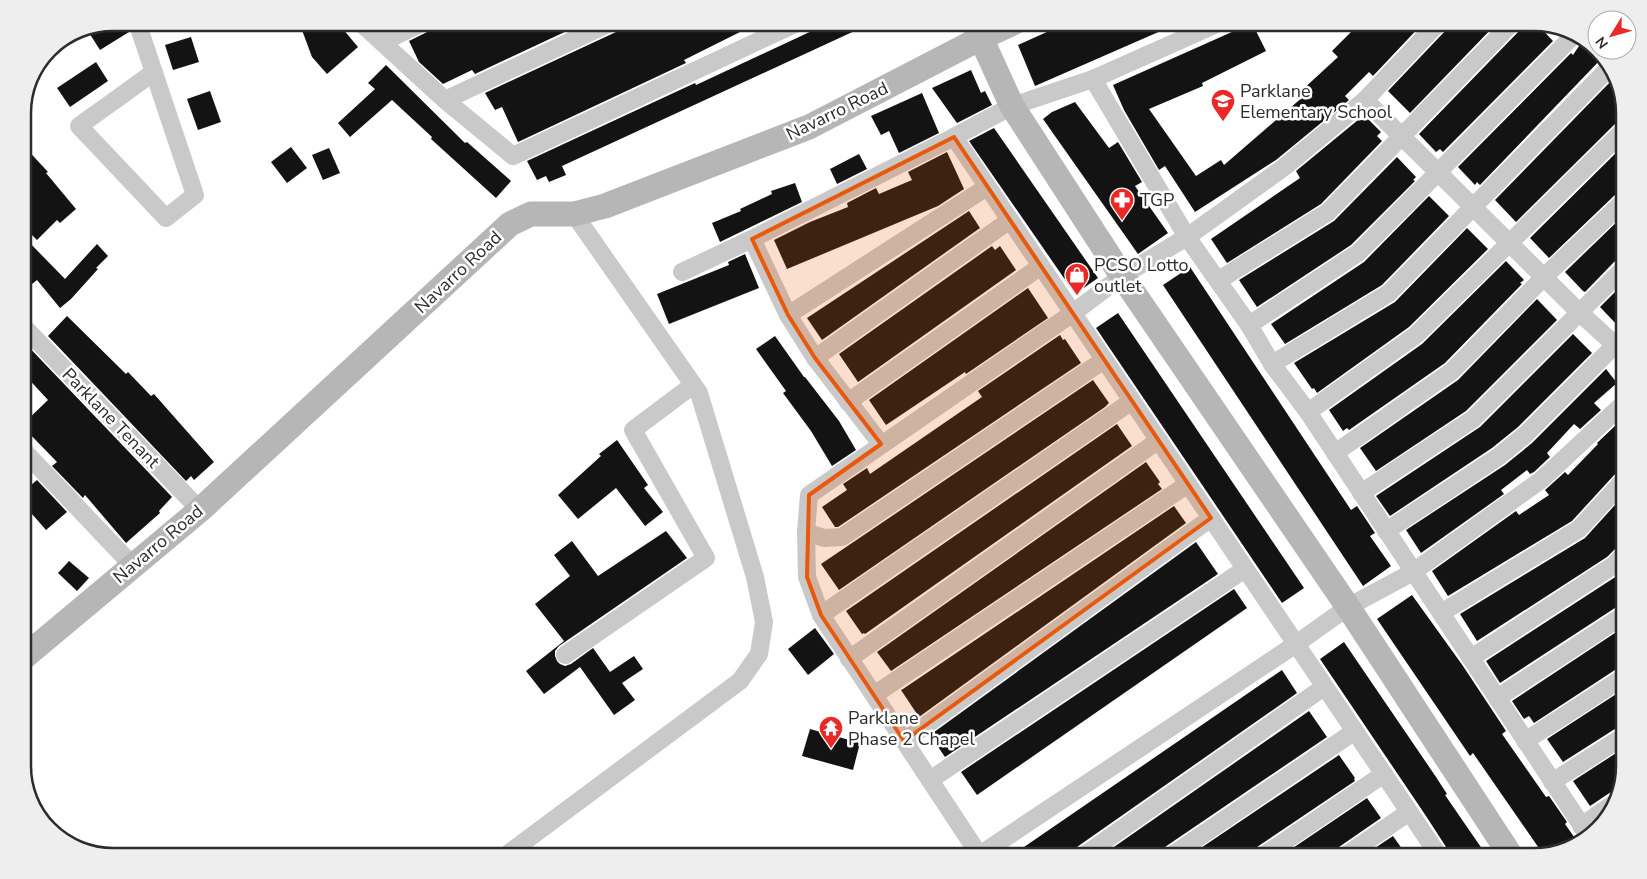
<svg xmlns="http://www.w3.org/2000/svg" width="1647" height="879" font-family="'Nunito Sans',sans-serif">
<rect width="100%" height="100%" fill="#fff"/>
<!-- building -->
<g fill="#131313">
<path d="M113,22h14l2,10 -29,18 -14,-22z"/>
<path d="M299,22h38l21,25 -31,27 -15,-17z"/>
<path d="M435,22h151l-111,52 -3,-4 -29,14 -24,-22 -10,-21 20,-10 4,-3z"/>
<path d="M623,22h137l-76,38 2,3 -168,79 -16,-35 -7,3 -10,-17 131,-61 5,-4z"/>
<path d="M831,22h43l-312,144 4,9 -17,7 -3,-6 -9,4 -10,-19 168,-78 1,2z"/>
<path d="M1069,22h110v1l-144,63 -17,-41z"/>
<path d="M1361,22h63l-51,54 -4,-4 -24,24 4,4 -73,60 -81,52 -30,-46 -6,4 -35,-60 -11,-25 139,-62 14,28 -64,32 1,3 -54,23 47,67 25,-16 3,5 80,-69 -4,-4 38,-35 -6,-6z"/>
<path d="M1449,22h49l-88,91 -22,-22 59,-62z"/>
<path d="M1523,22l13,1 17,18 -110,111 -3,-3 -4,3 -17,-18 102,-105z"/>
<path d="M191,37l8,25 -26,8 -8,-25z"/>
<path d="M1583,40l20,17 -123,128 -3,-3 -2,3 -17,-18 113,-114 2,2z"/>
<path d="M96,62l12,19 -38,26 -13,-19z"/>
<path d="M386,65l79,78 2,-1 44,39 -15,17 -65,-59 1,-2 -40,-37 -42,37 -12,-14 37,-34 -7,-6z"/>
<path d="M971,70l10,23 4,-2 7,14 -35,18 -25,-35z"/>
<path d="M1614,78l10,29v13l-7,2 -101,100 -21,-22z"/>
<path d="M210,91l11,31 -23,8 -11,-31z"/>
<path d="M922,93l17,40 -40,20 -10,-22 -8,4 -10,-19z"/>
<path d="M1075,102l34,46 9,-6 24,40 -7,4 33,47 -30,21 -95,-135 9,-7z"/>
<path d="M1364,115l17,17 -4,4 5,5 -61,63 -94,59 -16,-24 89,-61 -4,-7z"/>
<path d="M994,128l104,150 -23,16 -106,-153z"/>
<path d="M23,145l25,27 -2,1 30,36 -16,14 -3,-3 -20,20 -14,-14z"/>
<path d="M1624,145v46l-7,2 -68,65 -19,-20z"/>
<path d="M291,147l16,21 -20,15 -16,-21z"/>
<path d="M329,148l11,25 -17,7 -11,-25z"/>
<path d="M947,152l17,37 -26,17 -151,63 -13,-29 36,-18 38,-15 -1,-4 29,-15 3,6 33,-14 -4,-8z"/>
<path d="M859,154l8,15 -30,15 -7,-15z"/>
<path d="M1397,157l19,20 -3,3 2,1 -64,64 -94,62 -18,-27 95,-59z"/>
<path d="M795,183l7,19 -82,40 -8,-19 29,-12 -1,-2 32,-15 -1,-3z"/>
<path d="M1429,196l20,20 -67,69 -97,59 -14,-20 93,-62z"/>
<path d="M969,211l11,17 -158,112 -15,-22z"/>
<path d="M1624,215v43l-8,2 -31,32 -2,-1 -18,-19z"/>
<path d="M1467,228l21,21 -79,78 -92,66 -3,-5 -2,1 -18,-26 101,-61z"/>
<path d="M23,236l42,43 32,-35 11,12 -12,12 2,1 -27,30 -11,9 -23,-28 -5,4 -9,-11z"/>
<path d="M992,246l3,4 5,-4 16,24 -158,112 -19,-28z"/>
<path d="M745,254l14,34 -90,36 -12,-30 72,-29 -1,-3z"/>
<path d="M1506,261l18,19 -4,3 2,1 -77,79 -96,67 -2,-2 -4,3 -14,-21 93,-66z"/>
<path d="M1190,267l161,243 6,-4 18,27 -5,3 21,30 -28,20 -200,-301z"/>
<path d="M1624,283v43l-5,1 -19,-20z"/>
<path d="M1028,288l20,30 -82,56 -1,-2 -79,53 -17,-25z"/>
<path d="M1537,299l20,21 -91,91 -90,60 -16,-23 98,-68z"/>
<path d="M1118,313l186,275 -22,15 -186,-275z"/>
<path d="M67,316l59,58 2,-2 23,24 3,-2 60,68 -20,18 -3,-4 -5,5 -138,-145z"/>
<path d="M1573,334l19,19 -74,74 -26,21 -102,68 -14,-20 104,-69z"/>
<path d="M1060,335l3,5 2,-1 16,24 -243,164h-3l-13,-20 25,-17 -4,-6 24,-16 3,6 112,-77 -4,-6z"/>
<path d="M775,336l29,41h1l34,44 17,29 -24,16 -21,-35 -28,-38 3,-2 -30,-42z"/>
<path d="M23,341l149,156 -13,14 1,2 -34,30 -41,-48 -2,3 -31,-32 5,-4 -34,-35v-3l25,-24 -25,-27z"/>
<path d="M1606,369l11,14 -23,20 7,7 -21,19 -6,-5 -27,29 3,4 -16,15 -4,2 -3,-4 -26,20 3,4 -83,59 -15,-23 99,-65 27,-22z"/>
<path d="M1093,380l16,23 -4,4 -266,183 -18,-26z"/>
<path d="M1117,424l15,22 -267,188 -1,-1 -2,1 -16,-23z"/>
<path d="M1617,424l7,7v39l-8,3 -44,48 -124,75 -16,-25 84,-60 3,4 30,-20 -4,-5 20,-18 3,3 30,-31 -1,-1z"/>
<path d="M617,440l31,45 -4,3 19,24 -18,14 -29,-38 -38,31 -20,-24 43,-39 -2,-2z"/>
<path d="M1146,462l14,20 -2,2 4,5 -271,182 -14,-19z"/>
<path d="M37,480l30,32 -21,18 -14,-16 -9,10v-32z"/>
<path d="M1624,495v49l-7,3 -10,10 -130,84 -17,-27 125,-76z"/>
<path d="M1174,506l12,17 -267,194 -18,-27 2,-1z"/>
<path d="M666,531l21,27 -128,88 -4,5v5l2,5 3,3 5,2 6,-2 22,-16 17,24 24,-16 9,13 -21,14 13,17 -21,15 -34,-48 -36,27 -18,-23 38,-30 -29,-37 35,-28 -16,-21 18,-14 26,35z"/>
<path d="M1196,542l22,32 -273,183 -15,-22z"/>
<path d="M69,561l20,17 -12,13 -19,-18z"/>
<path d="M1624,569v36l-6,1 -118,77 -14,-22 134,-87z"/>
<path d="M1234,589l13,19 -270,187 -16,-23z"/>
<path d="M1412,595l51,71 43,65 -4,3 44,63 3,-1 18,26 -2,2 14,20 -36,10 -70,-101 -3,3 -93,-137z"/>
<path d="M1624,627v40l-6,1 -84,55 -5,-7 -5,3 -12,-18z"/>
<path d="M815,628l19,26 -26,21 -20,-26z"/>
<path d="M1344,642l92,135 11,17 -2,1 42,61h-38l-1,-6 -22,-34 -106,-157z"/>
<path d="M1282,670l15,23 -220,154 -3,4 -2,5h-61z"/>
<path d="M1624,689v37l-6,1 -55,35 -16,-23z"/>
<path d="M1309,711l18,26 -162,110 -3,4 -2,5h-59z"/>
<path d="M810,729l50,14 -7,27 -51,-14z"/>
<path d="M1624,748v18l-4,20 -30,20 -17,-25z"/>
<path d="M1339,755l16,23 -1,1 1,2 -98,66 -3,4 -2,5h-63z"/>
<path d="M1367,798l14,20 -42,29 -3,4 -2,5h-53z"/>
<path d="M1393,836l14,20h-44z"/>
</g>
<g fill="none" stroke-linecap="round" stroke-linejoin="round">
<!-- street -->
<g stroke="#c9c9c9" stroke-width="18">
<path d="M137,22l58,173 -29,23 -87,-92 75,-54"/>
<path d="M360,22l85,78 68,56 286,-134"/>
<path d="M383,42l41,-20"/>
<path d="M1093,79l94,158 62,88 23,39 36,48 280,423"/>
<path d="M445,100l167,-78"/>
<path d="M1365,100l214,212 36,33 9,10"/>
<path d="M954,137l485,719"/>
<path d="M752,239l36,76 27,43 66,86"/>
<path d="M682,272l70,-33 202,-102 58,-31 81,-27 128,-57"/>
<path d="M1219,280l109,-68 185,-190"/>
<path d="M788,315l199,-128"/>
<path d="M1249,325l109,-72 213,-215 4,-6"/>
<path d="M23,326l177,184"/>
<path d="M815,358l195,-138"/>
<path d="M1272,364l117,-71 217,-222 4,-6"/>
<path d="M848,402l193,-136"/>
<path d="M1308,412l108,-77 208,-205"/>
<path d="M23,450l109,115"/>
<path d="M1335,453l117,-82 92,-94 80,-76"/>
<path d="M1361,493l112,-74 151,-151"/>
<path d="M1386,531l112,-74 27,-22 99,-99"/>
<path d="M806,532l18,6 18,-1 262,-177"/>
<path d="M1441,613l138,-84 45,-49"/>
<path d="M821,615l311,-214"/>
<path d="M565,655l141,-97 -73,-128 60,-45"/>
<path d="M1471,658l143,-93 10,-11"/>
<path d="M849,659l310,-219"/>
<path d="M874,695l314,-211"/>
<path d="M1497,698l127,-83"/>
<path d="M904,741l307,-223"/>
<path d="M1525,741l99,-64"/>
<path d="M930,780l315,-211"/>
<path d="M1552,782l72,-46"/>
<path d="M1581,826l35,-24"/>
<path d="M505,856l235,-175 19,-27 5,-32 -9,-45 -56,-184 -125,-179"/>
<path d="M978,856l318,-212 52,-37 65,-35 128,-92 83,-77"/>
<path d="M980,856l-159,-241 -14,-38 -1,-45 3,-37 264,-182 49,-37 65,-39 96,-69 82,-68 74,-78"/>
<path d="M1083,856l241,-169"/>
<path d="M1171,856l184,-125"/>
<path d="M1263,856l121,-82"/>
<path d="M1345,856l64,-44"/>
</g>
<!-- secondary -->
<g stroke="#b6b6b6" stroke-width="25">
<path d="M974,23l38,83 110,170 226,331 163,249"/>
<path d="M23,658l177,-148 310,-286 21,-10h43l31,-8 204,-79 172,-89 34,-16"/>
</g>
</g>
<!-- marked area -->
<path fill="#e8590c" fill-opacity="0.2" stroke="#e8590c" stroke-width="4" stroke-linejoin="round" d="M954,137l257,381 -307,223 -83,-126 -14,-38 2,-82 72,-51 -66,-86 -27,-43 -36,-76z"/>
<!-- icons -->
<defs>
<symbol id="school-pin" viewBox="-11 -11 22 30"><path d="M0 17L-7.5 6A9.5 9.5 0 1 1 7.5 6Z" fill="#ea2927" stroke="#fff"/><path d="M0-5L7-2L0 1L-7-2ZM-4 1L0 2.5L4 1V4Q0 6-4 4Z" fill="#fff"/></symbol>
<symbol id="pharmacy-pin" viewBox="-11 -11 22 30"><path d="M0 17L-7.5 6A9.5 9.5 0 1 1 7.5 6Z" fill="#ea2927" stroke="#fff"/><path d="M-2-6h4v4h4v4h-4v4h-4v-4h-4v-4h4Z" fill="#fff"/></symbol>
<symbol id="shop-pin" viewBox="-11 -11 22 30"><path d="M0 17L-7.5 6A9.5 9.5 0 1 1 7.5 6Z" fill="#ea2927" stroke="#fff"/><path d="M-5-2.5h2.3a2.7 3.5 0 0 1 5.4 0H5L5.5 6h-11ZM-1.5-2.5h3a1.5 2.3 0 0 0-3 0Z" fill="#fff"/></symbol>
<symbol id="temple-pin" viewBox="-11 -11 22 30"><path d="M0 17L-7.5 6A9.5 9.5 0 1 1 7.5 6Z" fill="#ea2927" stroke="#fff"/><path d="M0-6L5-2H3V0L6.5 2.5H4V6H1.5V3h-3V6H-4V2.5H-6.5L-3 0V-2H-5Z" fill="#fff"/></symbol>
</defs>
<g fill-rule="evenodd">
<use href="#school-pin" x="1209" y="87" width="28" height="38"/>
<use href="#pharmacy-pin" x="1108" y="186" width="28" height="38"/>
<use href="#shop-pin" x="1063" y="261" width="28" height="38"/>
<use href="#temple-pin" x="817" y="714" width="28" height="38"/>
</g>
<g text-anchor="middle" stroke-width="5" stroke-linejoin="round" paint-order="stroke">
<!-- poi labels -->
<g font-size="18" fill="#2c2c2c" stroke="#fff" text-anchor="start">
<text x="1240" y="97">Parklane<tspan x="1240" dy="21">Elementary School</tspan></text>
<text x="1140" y="206">TGP</text>
<text x="1094" y="271">PCSO Lotto<tspan x="1094" dy="21">outlet</tspan></text>
<text x="848" y="724">Parklane<tspan x="848" dy="21">Phase 2 Chapel</tspan></text>
</g>
<!-- street labels -->
<g font-size="18" fill="#2c2c2c" stroke="#fff">
<text transform="translate(837 111) rotate(-26)" y="6">Navarro Road</text>
<text transform="translate(458 272) rotate(-43)" y="6">Navarro Road</text>
<text transform="translate(111 418) rotate(46)" y="6">Parklane Tenant</text>
<text transform="translate(158 544) rotate(-40)" y="6">Navarro Road</text>
</g>
</g>
<!-- crop -->
<path d="M0 0H1647V879H0ZM113 31H1534A82 82 0 0 1 1616 113V766A82 82 0 0 1 1534 848H113A82 82 0 0 1 31 766V113A82 82 0 0 1 113 31Z" fill="#eee" fill-rule="evenodd"/>
<path fill="none" stroke="#2c2c2c" stroke-width="2.5" d="M113 31H1534A82 82 0 0 1 1616 113V766A82 82 0 0 1 1534 848H113A82 82 0 0 1 31 766V113A82 82 0 0 1 113 31Z"/>
<!-- north arrow -->
<g transform="translate(1612 35) rotate(233)"><circle r="24" fill="#ffffff" stroke="#ababab"/>
<path d="M0-4L9 19L0 12L-9 19Z" fill="#ea2927"/>
<text y="-8" font-size="14" font-weight="bold" text-anchor="middle" fill="#2c2c2c">N</text>
</g>
</svg>
